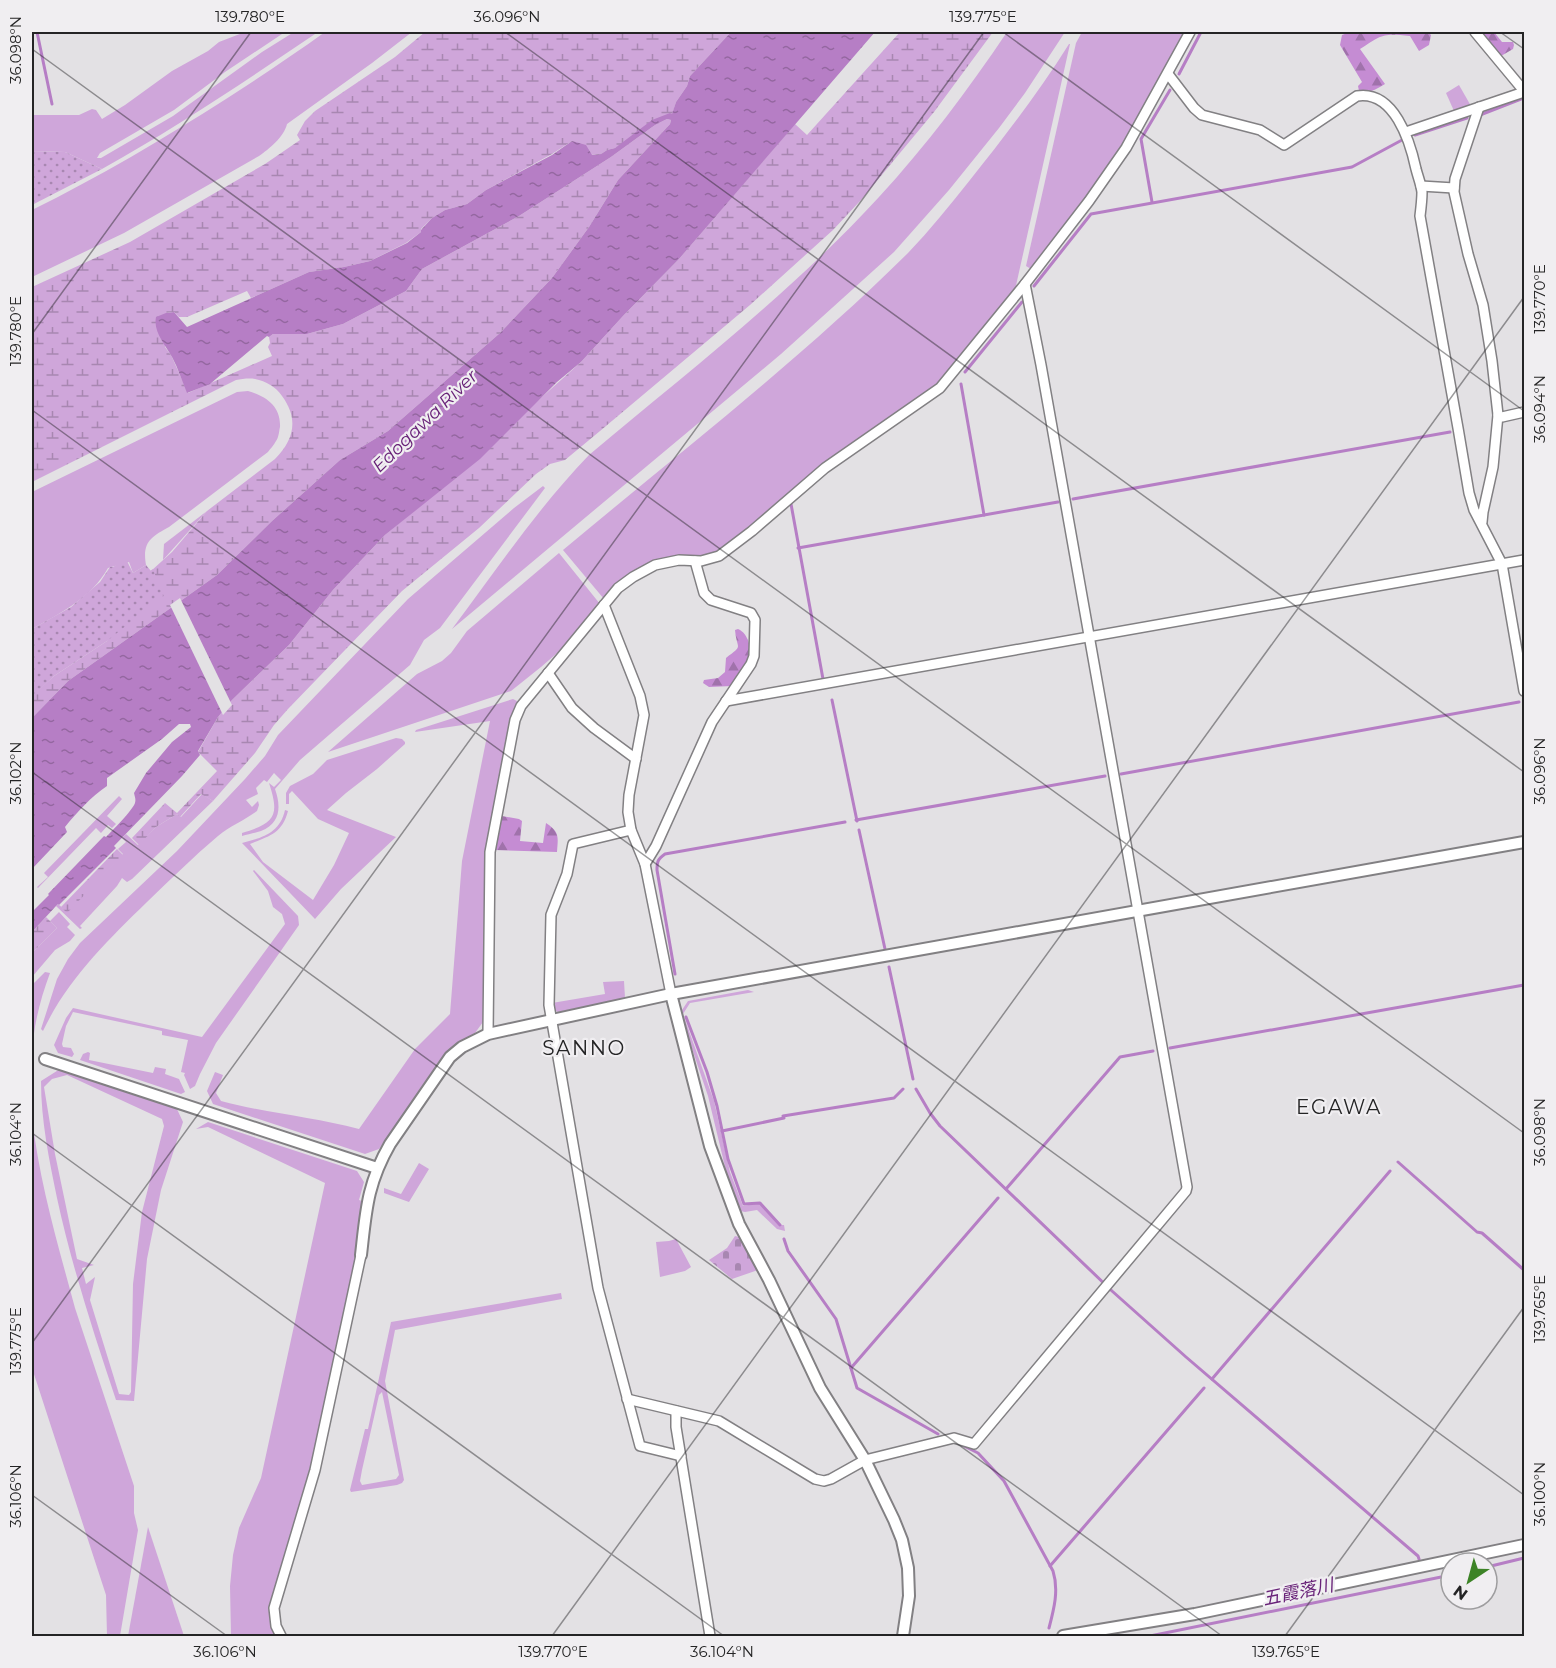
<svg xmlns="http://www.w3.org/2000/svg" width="1556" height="1668" font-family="Montserrat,'Noto Sans JP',sans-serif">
<defs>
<pattern id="forest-firs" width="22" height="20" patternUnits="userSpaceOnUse" patternTransform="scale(1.5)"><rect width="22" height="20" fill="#c58cd3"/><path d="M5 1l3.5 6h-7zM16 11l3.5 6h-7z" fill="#a072ab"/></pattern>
<pattern id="wetland-marsh" width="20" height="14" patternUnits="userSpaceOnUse" patternTransform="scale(1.5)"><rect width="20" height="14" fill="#cfa6da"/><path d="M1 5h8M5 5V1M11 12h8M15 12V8" fill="none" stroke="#a887b1"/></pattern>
<pattern id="cemetery-stones" width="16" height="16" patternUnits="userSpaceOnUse" patternTransform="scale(1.5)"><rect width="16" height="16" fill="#cfa6da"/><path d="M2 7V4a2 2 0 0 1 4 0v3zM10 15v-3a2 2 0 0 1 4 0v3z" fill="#a887b1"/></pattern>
<pattern id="park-dots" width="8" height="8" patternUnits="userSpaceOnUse" patternTransform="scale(1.5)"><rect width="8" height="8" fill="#cfa6da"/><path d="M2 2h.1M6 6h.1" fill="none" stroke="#a887b1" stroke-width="1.8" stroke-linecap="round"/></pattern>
<pattern id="water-ripples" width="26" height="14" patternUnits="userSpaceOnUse" patternTransform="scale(1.5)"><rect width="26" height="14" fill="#b67ec5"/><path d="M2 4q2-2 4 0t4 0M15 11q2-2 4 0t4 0" fill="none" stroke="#9467a0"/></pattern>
</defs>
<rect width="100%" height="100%" fill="#e3e1e4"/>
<!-- grass -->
<g fill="#cfa6da" fill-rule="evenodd">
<path d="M245,32h40l-60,40 -51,38 -74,43 -3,5h4l72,-42 89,-64 32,-20h24c-71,48 -141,95 -216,137l-37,-17 -33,-1v-36h47l13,-6 4,1 6,9 23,-14 47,-34 36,-20 11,-9z"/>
<path d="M325,32h87l-40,31 -85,61c-3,13 -18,25 -28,32l-135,77 -92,44v-67c67,-33 131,-71 194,-111 34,-22 67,-44 99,-67z"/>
<path d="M1007,32h58l-40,61 -26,35 -50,62 -55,62 -113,102 -329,275c44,-59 86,-121 137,-174 99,-83 203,-163 290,-258 47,-51 89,-107 128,-165z"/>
<path d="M1082,32h104l-60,106 -39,57 -56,74 -5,-3 50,-223z"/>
<path d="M1069,44h1l-55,246 -83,100 -99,67 -114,94c-12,6 -24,5 -37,6 -35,3 -56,15 -78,42l-41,-49c116,-97 237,-190 345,-297 22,-23 42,-48 62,-73 35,-44 69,-88 99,-136z"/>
<path d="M1459,85l12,21 -17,5 -8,-18z"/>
<path d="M248,391c18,5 33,15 32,36 -1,4 -1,10 -4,14 -2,4 -6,8 -8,11l-99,75c-18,10 -27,15 -23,38l-13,8 -4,-11 -21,6c-17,30 -47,45 -76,61v-137l205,-100z"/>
<path d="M543,486l2,2 -105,140 -16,12 -14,25 -110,95 -25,29c6,17 6,34 -14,42 -6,2 -13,3 -19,5v-3c33,-10 38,-17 27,-50l5,4 7,-7 -7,-7 -7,9 -3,-2 -8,8 2,6 -12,6 6,7 6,-6 1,4 -2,6c-12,9 -27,15 -39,25 -25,21 -48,44 -71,66 -40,39 -80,78 -104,129l-2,-2 16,-50 11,-20 12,-16 97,-92 68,-72 20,-23 13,-21 130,-136 106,-91z"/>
<path d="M207,511l-44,49 1,-16z"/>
<path d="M559,553l41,51 -37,44 -22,19 -30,24 -183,61 89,-78 25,-13 9,-8 16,-22z"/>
<path d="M513,699l4,2c0,5 -6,19 -7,26l-25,127 -2,168 -8,11 -21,12 -16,18 -59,86 -14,5 -152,-50 -6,-13 8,-19 8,3 -7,18 5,8c45,12 93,16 138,28l56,-80 35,-35 12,-153 28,-140 -75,11 1,-2z"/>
<path d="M396,738l6,1 3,3v2l-28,25 -31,24 -19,17 69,27 -55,52 -26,30 -73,-76c20,-5 38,-10 43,-33l3,1c-6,23 -19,25 -38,33l13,18 50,38 21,-35 15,-32 -31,-14 -26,-28 -3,3v10h-3v-11l4,-7 23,-12 14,-14z"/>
<path d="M202,794l11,7 -81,78 -5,3 -5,-4 -5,8 -37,40 2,2 -2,1 -24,-23 2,-2 9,8 56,-58 -5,-5 8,-7 -4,-4 4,-4 12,11 18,-18 21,-13 4,3z"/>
<path d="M119,796l3,3 -15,17 9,8 -4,4 -4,-3 -7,8 -5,-5 -58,60 -1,-1 11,-10 -4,-4z"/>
<path d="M254,870l44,46 1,9 -83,118 -16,31 -5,12 -5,3 -6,-14 1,-2 -4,-1 7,-32 -26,-5v-4l-89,-19 -7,14 -4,18 1,3 8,1 3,6 -2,3 -14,-4 -4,-8 12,-27 7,-10 129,29 83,-113 -3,-10 -9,-7 -5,-16 -15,-20z"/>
<path d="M59,912l11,12 -3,3 8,8 -5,6 -15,9 -23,27v-24l25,-25 -7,-7z"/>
<path d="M45,972l5,1c-10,27 -17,54 -18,83v-71z"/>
<path d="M624,981l1,17 -67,14 -4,-2 -2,-7 53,-9 -2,-12z"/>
<path d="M748,990l6,2 -64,11 -7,11 31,87 16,71 13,34 17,-3 20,22h4l1,6 -8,-2 -20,-19 -12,2 -9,-2 -3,-10 -25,-104 -28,-83 8,-12z"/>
<path d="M88,1052l2,1 -1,7 64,13 2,-6 11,2 -1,5 14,5 6,13 -4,2 -101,-34 3,-6z"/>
<path d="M60,1069l116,38 7,15 -22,68 -14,69 -13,142 -18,-1c-22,-66 -44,-133 -59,-202 -8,-39 -16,-77 -16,-117zM67,1075l95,44 2,7 -22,86 -9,72 -2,108 -2,3 -10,-1 -29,-94 5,-23 -9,7 -4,-16 12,-3 -17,-6 -22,-105 -11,-67 8,-8z"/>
<path d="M32,1117c7,64 26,128 43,191l59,178v27l4,17 -18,106h-13l-1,-41 -74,-227z"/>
<path d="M208,1122l149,49 7,11 -5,18 3,1 -5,58 -52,239 -29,87 -4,17 6,34h-47l-1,-50 3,-31 6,-27 22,-50 64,-295 -117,-56 -12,2z"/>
<path d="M419,1163l10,6 -20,33 -25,-9v-5l17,6z"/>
<path d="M676,1239l15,28 -6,4 -25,6 -4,-35 13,-1z"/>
<path d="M561,1293l1,6 -167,31 -10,51 19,99 -2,3 -5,2 -46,7 -1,-2 15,-61h3l23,-107zM382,1392l17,83 -3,4 -34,6 -2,-4 2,-11 17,-75z"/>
<path d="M148,1527l36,109h-56z"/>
</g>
<!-- forest -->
<g fill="url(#forest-firs)">
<path d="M1350,32h78l3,3 -2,10 -10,6 -9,-15c-27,-3 -27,-2 -50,13l25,35c-9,5 -15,10 -26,7l-1,-5 4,-4 -22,-37 2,-10z"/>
<path d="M1480,32h14l8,10h11l1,3 -1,4 -12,7z"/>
<path d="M738,629c6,3 7,5 10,11 7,19 -6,31 -16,46l-23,1 -6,-4 1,-3 14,-2 7,-6 1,-14c18,-14 11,-7 9,-28z"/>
<path d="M502,816l17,3 3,2 -2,20 23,2 3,-20c14,9 12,14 11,29l-62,-2z"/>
</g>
<!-- wetland -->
<g fill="url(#wetland-marsh)">
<path d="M425,32h306l-41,44 -3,10 -11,16 -4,13 -57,33 -8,2 -6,4 -10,1 -19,-14 -20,13 -66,36 -19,14 -22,6 -13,8 -11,11v3l-15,11 -36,18 -26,6 -35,5 -58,26 -4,-7 -60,26h-8l-5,-5 -8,1 -1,34 6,8 17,38 84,-37 -4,-9 2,-4 -1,-6 4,-3h34l36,-10 63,-33 16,-22 97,-53 92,-59 44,-32 12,-6 4,1 -1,4 -52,56 -29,47 -37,51 -52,55 -112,98 -48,29 -68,61 -55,54 -149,106 -36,37v-22l22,-20 53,-35 39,-76 5,6 21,-19 35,-41 68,-52c19,-19 24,-40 7,-63 -6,-9 -16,-15 -27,-17 -6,-1 -13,0 -19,1l-204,102v-195l98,-45 135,-78 35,-24 -3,-5 8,-14 10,-10 80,-54z"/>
<path d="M900,32h93l-59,80 -73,88 -28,30 -83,75 -150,126 -35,29 -15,4 -14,10 -57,54 -77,63 -114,118 -14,16 -19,28 -42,48 -12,-7 -21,23 -3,-3 -21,13 -17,18 -7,-7 33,-35 12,10 40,-42 -19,-19 20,-35 14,-17 57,-55 44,-55 52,-55 41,-34 155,-139 42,-46 56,-57 116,-135 12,11z"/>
<path d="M117,849l6,6 -56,58 -6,-6z"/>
<path d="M46,917l11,11 -25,25v-21z"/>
</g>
<!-- cemetery -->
<path fill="url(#cemetery-stones)" d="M735,1236l4,1 19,33 -26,9 -23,-19 18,-12z"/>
<!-- park -->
<g fill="url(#park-dots)">
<path d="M32,151l33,1 37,17 -70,36z"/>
<path d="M126,559l7,14 13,-8 4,6 3,-2 10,27 -56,45 -53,35 -22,21v-68l39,-22 29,-25 10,-15h3z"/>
</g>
<!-- water -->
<path fill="url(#water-ripples)" d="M731,32h144l-196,227 -56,57 -42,46 -24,20 -77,77 -95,76 -52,55 -44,55 -57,55 -14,17 -20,34 2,4 -18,21 -68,70 2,2 -57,57 -1,-1 -2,2 -24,26v-20l17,-17 -1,-1 56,-58 2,1c6,-6 26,-26 29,-34 1,-4 0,-5 -1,-10l12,-20 26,-31 19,-15 -1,-3h-11l-17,15 -55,39v8c-16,11 -29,25 -42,41l2,5 -35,37v-151l36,-37 149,-106 55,-54 68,-61 48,-29 112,-98 52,-55 37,-51 29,-47 52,-56 1,-4 -4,-1 -12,6 -44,32 -92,59 -97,53 -16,22 -63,33 -36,10h-34l-4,3 -2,-1 -57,48 -23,9c-5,-12 -9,-25 -15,-36 -7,-13 -19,-25 -16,-40l10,-4 8,-1 13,15 122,-55 35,-5 26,-6 37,-18 14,-11v-2l11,-12 13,-8 22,-6 19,-14 66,-35 20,-14 14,4 6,10 9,-1 6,-4 8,-2 37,-28 18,-7 2,1 4,-12 11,-16 3,-10z"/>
<!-- pier -->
<path fill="#e3e1e4" d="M180,598l52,107 -9,10 -53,-110z"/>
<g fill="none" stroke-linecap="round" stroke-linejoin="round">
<!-- stream -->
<g stroke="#b67ec5" stroke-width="3">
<path d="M37,32l15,72"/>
<path d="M1179,74l22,-42"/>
<path d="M1480,115l41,-16"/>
<path d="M1415,135l52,-17"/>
<path d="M1152,202l-11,-63 29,-49"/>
<path d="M1034,286l57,-72 261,-47 50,-27"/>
<path d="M965,372l57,-70"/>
<path d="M1073,499l377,-67"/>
<path d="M791,504l32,175"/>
<path d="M984,515l74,-13"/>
<path d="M798,548l186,-33 -23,-131"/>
<path d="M832,700l25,121"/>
<path d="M1121,774l398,-72"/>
<path d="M856,820l249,-44"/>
<path d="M859,830l26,119"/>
<path d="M889,967l24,112"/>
<path d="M675,974l-18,-104c0,-9 1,-11 8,-16l180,-32"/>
<path d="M686,1017l21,55 10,34 11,53 16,45 16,-1 20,22"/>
<path d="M1170,1048l354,-63"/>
<path d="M916,1089l14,24 10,13 172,165 74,66 232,199 1,3"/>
<path d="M722,1131l62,-13 -1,-2 111,-18 9,-9"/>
<path d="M1398,1162l79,70 5,1 42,37"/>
<path d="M1006,1189l114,-132 33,-6"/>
<path d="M784,1239l4,12 48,68 21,69 81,46"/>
<path d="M851,1368l147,-170"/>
<path d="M1212,1379l178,-208"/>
<path d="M958,1443l20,10 26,28 49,90c6,19 1,38 -4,57"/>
<path d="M1050,1566l154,-178"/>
<path d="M1487,1567l37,-9"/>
<path d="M1150,1636l301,-61"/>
</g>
<defs>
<g id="minor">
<path d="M1475,32l49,59"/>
<path d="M1168,74l26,34 8,7 58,15 24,15 73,-49c37,-6 53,45 59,73 2,8 5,15 6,23 0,8 -1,16 -2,24l38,212 11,65 5,17 28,54 22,127"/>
<path d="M1479,107l-24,72 -1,13 14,62 15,51 9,56 6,54 4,2 22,-5"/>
<path d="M1406,132l118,-40"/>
<path d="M1421,186l33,2"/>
<path d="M1482,522l1,-10 10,-45 5,-52"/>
<path d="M604,605l36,91 4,19 -15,80 -1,17 3,18 14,34 26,130"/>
<path d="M548,673l24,35 22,20 42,31"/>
<path d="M726,701l798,-141"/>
<path d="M631,830l-58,14 -6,30 -16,41 -2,90 49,283 42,158 41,10"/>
<path d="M645,864l11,-18 56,-124 39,-58 3,-8 1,-36 -4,-7 -40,-13 -7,-7 -9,-32"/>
<path d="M488,1034l2,-182 25,-132 6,-14 83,-101 14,-17 15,-11 22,-12 24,-5 22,1 18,-5 33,-25 73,-63 115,-80 85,-104 64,-83 37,-53 64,-116"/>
<path d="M627,1399l92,22 96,58 9,2 7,-2 34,-19 89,-22 20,6 212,-253 1,-4 -146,-822 -16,-81"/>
<path d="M676,1411v16l34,209"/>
<path d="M281,1636l-5,-10 -2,-18 41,-138 46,-215"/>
</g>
<g id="tertiary">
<path d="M671,994l39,152 29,78 30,56 51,108 45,72 29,60 8,20 6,28 1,28 -6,40"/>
<path d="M45,1059l332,109"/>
<path d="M361,1255c5,-44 6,-71 29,-111l60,-87 12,-10 26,-13 183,-40 853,-152"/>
<path d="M1063,1636l132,-22 329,-69"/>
</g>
</defs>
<!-- minor casing -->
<use href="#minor" stroke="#828083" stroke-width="12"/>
<!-- tertiary casing -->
<use href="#tertiary" stroke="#828083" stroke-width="14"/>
<!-- minor -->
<use href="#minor" stroke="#fff" stroke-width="9"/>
<!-- tertiary -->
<use href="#tertiary" stroke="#fff" stroke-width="10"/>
</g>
<!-- ticks -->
<path fill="none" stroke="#242425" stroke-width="1.5" stroke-opacity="0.45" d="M505,32l1019,740M1003,32l521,379M1500,32l24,17M32,49l1492,1084M32,334l219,-302M32,410l1492,1085M32,772l1190,864M32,1133l692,503M32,1343l952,-1311M32,1495l195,141M552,1636l972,-1339M1285,1636l239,-329"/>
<g text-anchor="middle" stroke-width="4.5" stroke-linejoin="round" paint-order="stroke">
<!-- water labels -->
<g font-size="18" font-style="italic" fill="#682278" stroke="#f0eef1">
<text transform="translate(425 421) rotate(-44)" y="6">Edogawa River</text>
<text transform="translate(1298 1592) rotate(-12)" y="6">五霞落川</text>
</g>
<!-- quarter labels -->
<g font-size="20" letter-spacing="1.5" fill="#242425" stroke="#f0eef1">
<text x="584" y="1055">SANNO</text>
<text x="1339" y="1114">EGAWA</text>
</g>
</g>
<!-- border -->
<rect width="1556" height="1668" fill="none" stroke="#f0eef1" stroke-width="66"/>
<!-- north arrow -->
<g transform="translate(1469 1581) rotate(216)"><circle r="28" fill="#f0eef1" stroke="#9e9d9f" stroke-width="1.5"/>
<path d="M0-4.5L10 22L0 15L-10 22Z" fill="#3d8327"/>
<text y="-9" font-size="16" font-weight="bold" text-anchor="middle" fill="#242425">N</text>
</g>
<rect x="33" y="33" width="1490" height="1602" fill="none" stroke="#242425" stroke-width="2"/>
<g font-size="15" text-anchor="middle" fill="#242425">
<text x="250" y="22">139.780°E</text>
<text x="507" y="22">36.096°N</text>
<text x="983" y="22">139.775°E</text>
<text transform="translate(16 50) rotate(-90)" y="5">36.098°N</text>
<text transform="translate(1540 299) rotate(-90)" y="5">139.770°E</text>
<text transform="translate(16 331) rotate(-90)" y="5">139.780°E</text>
<text transform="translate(1540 409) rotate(-90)" y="5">36.094°N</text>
<text transform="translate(1540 771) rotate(-90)" y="5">36.096°N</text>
<text transform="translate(16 773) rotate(-90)" y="5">36.102°N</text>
<text transform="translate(1540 1132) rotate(-90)" y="5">36.098°N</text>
<text transform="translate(16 1134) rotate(-90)" y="5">36.104°N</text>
<text transform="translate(1540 1309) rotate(-90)" y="5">139.765°E</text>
<text transform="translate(16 1341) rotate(-90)" y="5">139.775°E</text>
<text transform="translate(1540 1494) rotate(-90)" y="5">36.100°N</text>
<text transform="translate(16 1496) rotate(-90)" y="5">36.106°N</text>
<text x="225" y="1657">36.106°N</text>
<text x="553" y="1657">139.770°E</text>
<text x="722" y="1657">36.104°N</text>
<text x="1286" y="1657">139.765°E</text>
</g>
</svg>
